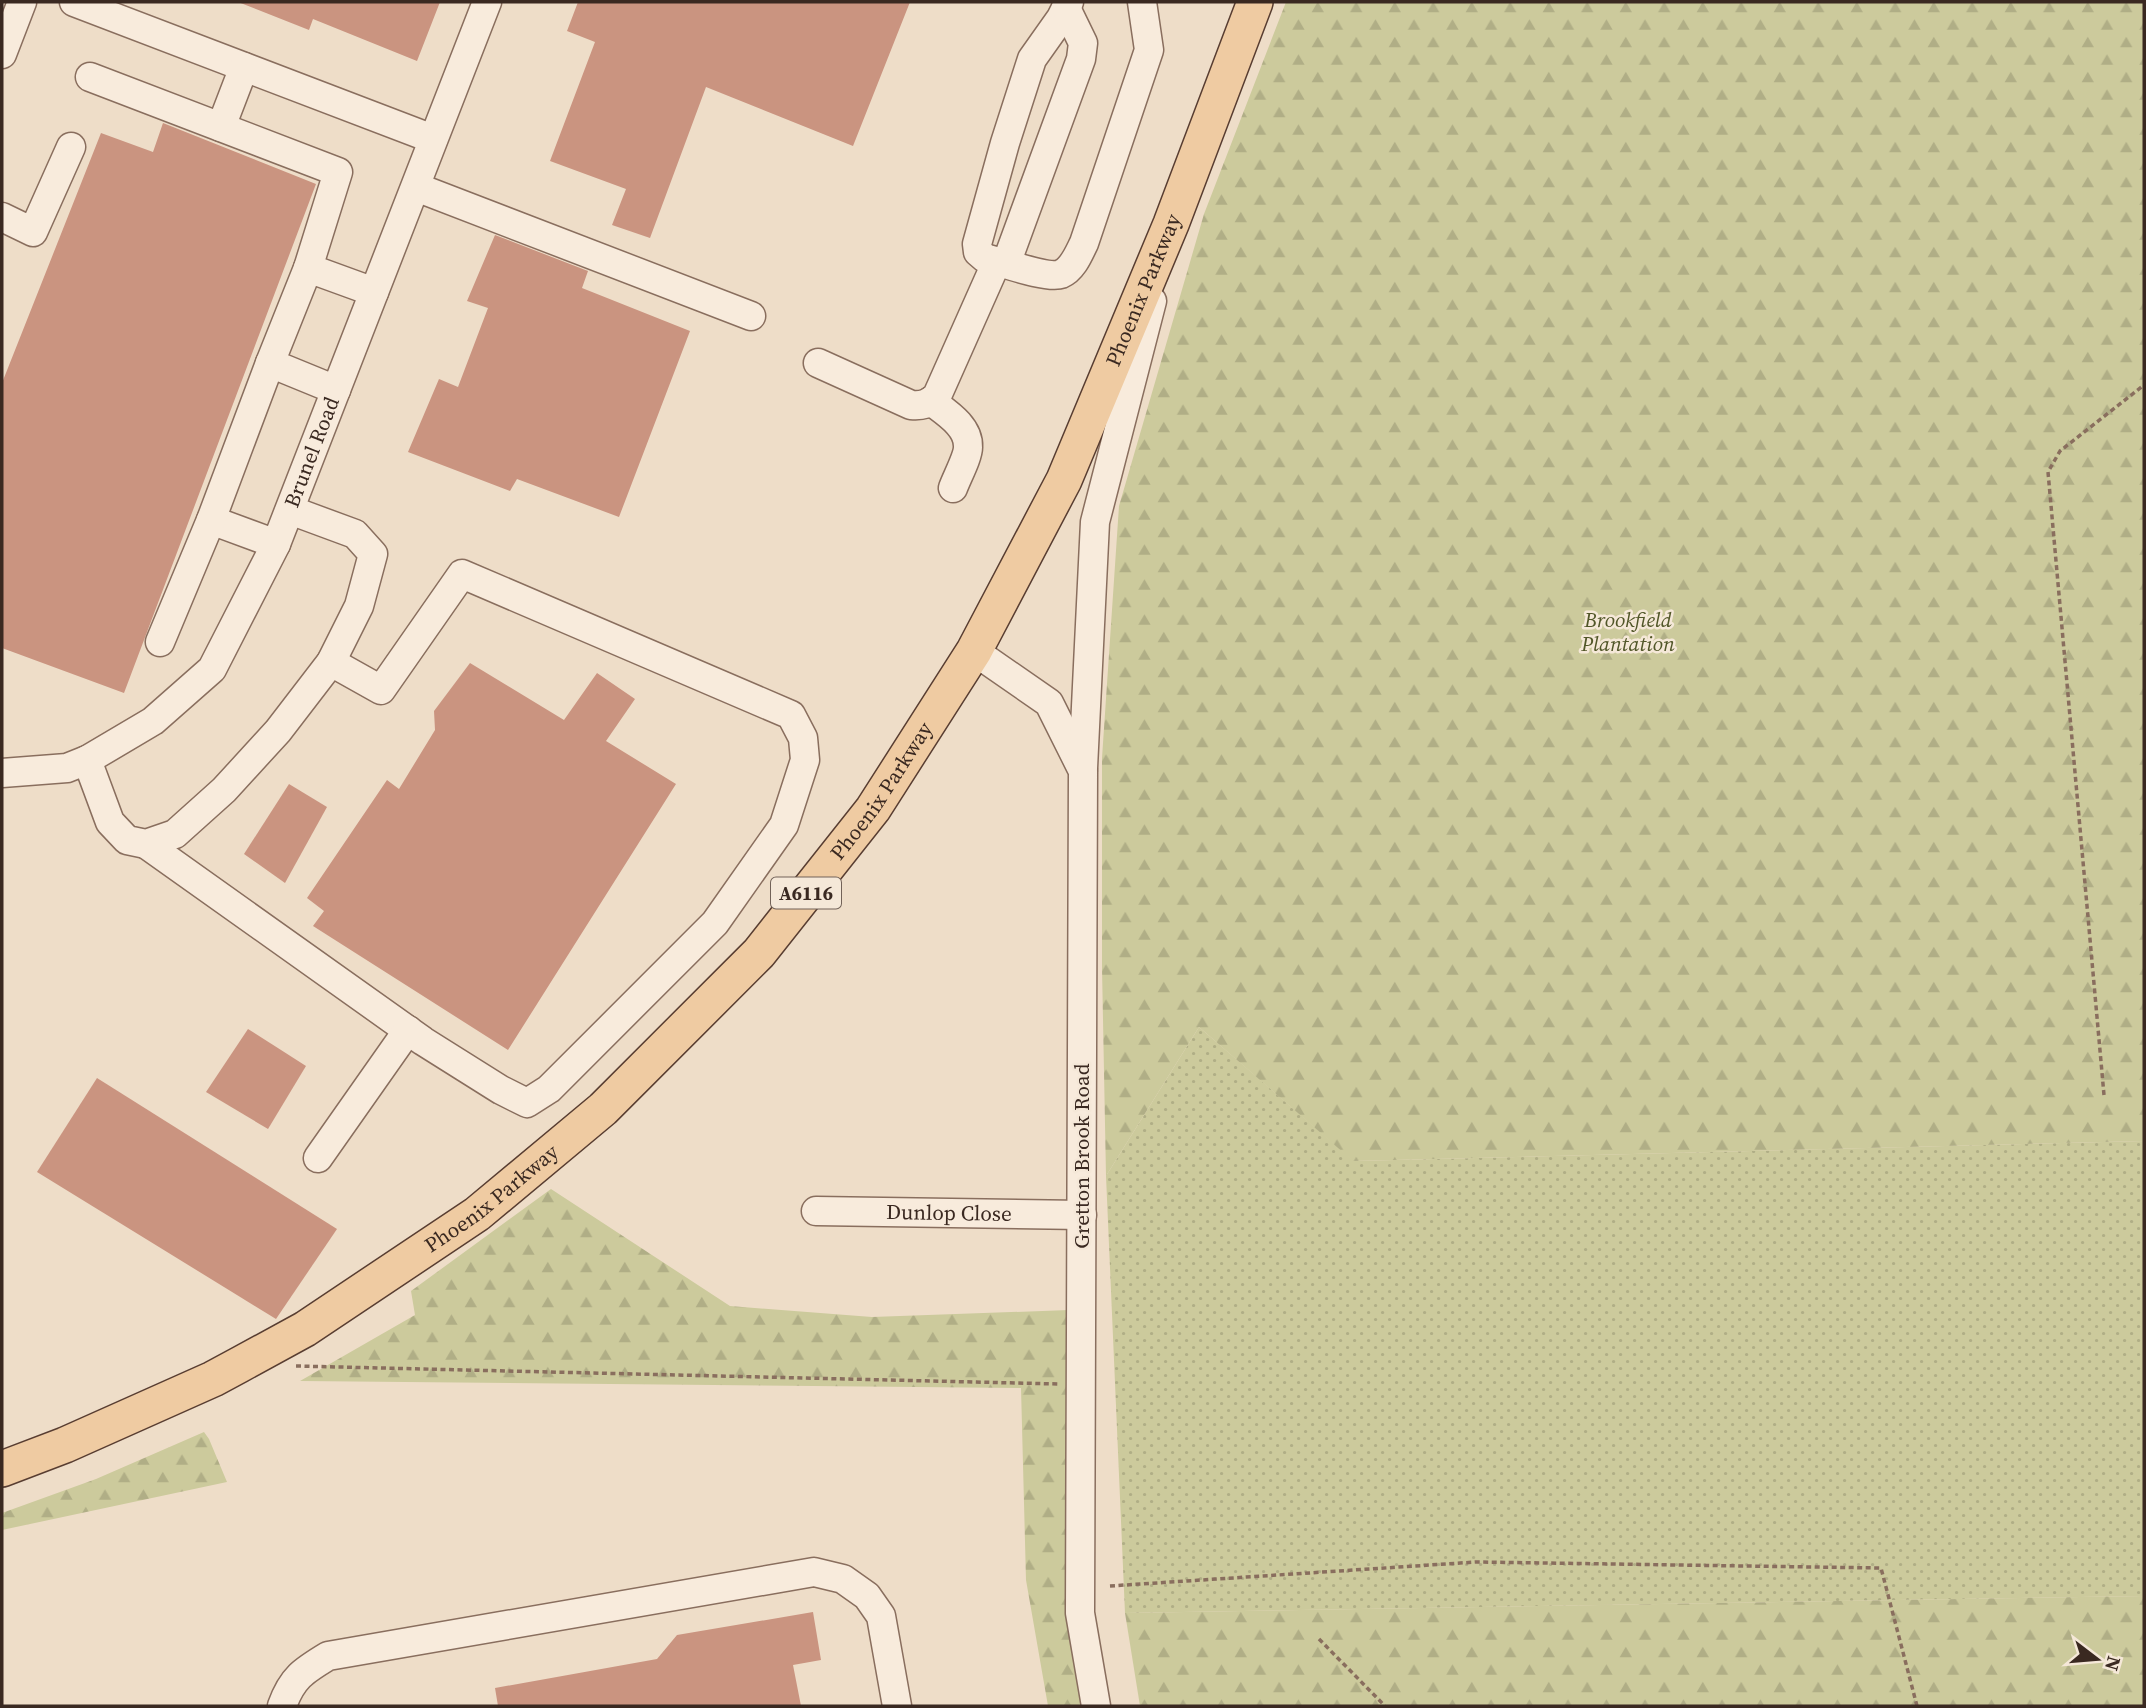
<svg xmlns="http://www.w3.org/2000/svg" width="2146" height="1708" font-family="'Source Serif 4',serif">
<defs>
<pattern id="grass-dots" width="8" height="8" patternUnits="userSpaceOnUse" patternTransform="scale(1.75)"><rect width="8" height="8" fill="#ccca9c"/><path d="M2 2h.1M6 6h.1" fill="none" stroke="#b0ae86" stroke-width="1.8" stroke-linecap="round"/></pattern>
<pattern id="forest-firs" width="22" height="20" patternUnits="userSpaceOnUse" patternTransform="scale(1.75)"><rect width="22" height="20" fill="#ccca9c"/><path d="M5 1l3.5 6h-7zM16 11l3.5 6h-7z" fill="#b0ae86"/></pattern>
</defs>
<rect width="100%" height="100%" fill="#eeddc8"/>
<!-- grass -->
<path fill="url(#grass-dots)" d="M1199,1027l155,134 790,-20v455l-1019,17 -19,-437z"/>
<!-- forest -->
<g fill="url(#forest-firs)">
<path d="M1286,2l858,1v1138l-791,20 -154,-134 -93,149 -4,-208v-210l17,-252 85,-292z"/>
<path d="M551,1189l179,117 142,11 197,-7 18,396h-39l-22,-126 -5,-192 -721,-7 115,-66 -4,-24z"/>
<path d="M204,1432l5,7 18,43 -225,48v-17l94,-34z"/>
<path d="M2144,1596v110h-1004l-15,-93z"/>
</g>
<!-- building -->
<g fill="#ca9480">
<path d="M238,2h202l-23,59 -104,-42 -4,11z"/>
<path d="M578,2h332l-57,144 -147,-59 -56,151 -38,-13 14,-36 -76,-28 45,-119 -28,-11z"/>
<path d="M163,123l153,61 -192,509 -122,-45v-265l99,-250 52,19z"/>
<path d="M495,235l93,36 -6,17 108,43 -71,186 -102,-38 -7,12 -102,-39 31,-73 19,8 30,-79 -21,-7z"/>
<path d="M470,663l94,57 33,-47 38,26 -29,42 70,43 -168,266 -195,-124 11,-15 -17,-13 80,-118 12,9 36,-59 -1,-19z"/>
<path d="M289,784l38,23 -42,76 -41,-29z"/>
<path d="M248,1029l58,37 -38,63 -62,-37z"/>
<path d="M97,1078l240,151 -61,90 -239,-147z"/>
<path d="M813,1612l8,48 -28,5 8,41h-303l-3,-18 162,-29 20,-24z"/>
</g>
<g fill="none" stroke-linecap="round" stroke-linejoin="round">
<defs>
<g id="minor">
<path d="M74,2l359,137"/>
<path d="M1069,2l-8,16 -29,41 -27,84 -28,101 1,8 7,6c16,4 63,21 76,16 12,-5 18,-21 23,-31l65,-193 -7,-48"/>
<path d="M2,54l20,-52"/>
<path d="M90,77l248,95 -30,96"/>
<path d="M221,127l23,-60"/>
<path d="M416,187l335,129"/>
<path d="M2,217l31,15 38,-85"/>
<path d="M1006,264l75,-205 2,-16 -17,-35"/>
<path d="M818,363l93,42c11,1 18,-1 26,-9l60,-135"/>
<path d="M336,390l-66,-27 38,-95 66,24"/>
<path d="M931,401c14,11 38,25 37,46 0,10 -11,30 -15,41"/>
<path d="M211,520l65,24"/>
<path d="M160,642l51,-122 59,-157"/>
<path d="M974,651l75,52 34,68 -3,842 16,93"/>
<path d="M87,760l23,62 17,18 19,4 29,-10 49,-44 54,-59 53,-69 28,-56 14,-52 -18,-20 -65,-24"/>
<path d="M1083,768l12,-246 57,-221"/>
<path id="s1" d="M2,773l65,-5 20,-8 66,-39 59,-52 64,-125 211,-542"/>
<path d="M146,844l277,197 78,49 26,13 22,-14 166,-166 69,-98 21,-65 -2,-22 -12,-23 -329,-141 -81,116 -50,-28"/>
<path d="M318,1158l90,-128"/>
<path id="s2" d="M816,1211l266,4"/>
<path d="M282,1706c10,-28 21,-35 46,-50l486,-84 29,7 24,17 14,20 16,90"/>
</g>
<g id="major">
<path id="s3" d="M2,1469l63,-24 148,-66 26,-14 66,-36 172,-115 126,-105 156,-156 114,-144 101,-158 90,-171 107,-256 84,-222"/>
</g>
</defs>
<!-- minor casing -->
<use href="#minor" stroke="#896e5e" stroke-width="31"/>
<!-- major casing -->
<use href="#major" stroke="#583d31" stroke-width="38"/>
<!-- path -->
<g stroke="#896e5e" stroke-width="3.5" stroke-dasharray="5 3.5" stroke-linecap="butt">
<path d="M2104,1095l-56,-623 12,-21 84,-66"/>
<path d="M296,1366l763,18"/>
<path d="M1110,1586l366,-24 405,6 36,138"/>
<path d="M1319,1639l66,67"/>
</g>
<!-- minor -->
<use href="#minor" stroke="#f8ebdc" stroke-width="28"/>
<!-- major -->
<use href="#major" stroke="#efcba2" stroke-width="35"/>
</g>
<g text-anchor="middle" stroke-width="5" stroke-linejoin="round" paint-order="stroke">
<!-- shield labels -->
<rect fill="#f5e8d8" stroke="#726258" stroke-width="2" x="771" y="877.5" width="70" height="31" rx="5"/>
<g font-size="19" font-weight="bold" fill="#3a2921">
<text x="806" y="900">A6116</text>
</g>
<!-- street labels -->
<g font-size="21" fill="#3a2921" stroke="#f5e8d8">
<text dy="7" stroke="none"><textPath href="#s3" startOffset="1696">Phoenix Parkway</textPath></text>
<text dy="7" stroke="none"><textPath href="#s1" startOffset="481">Brunel Road</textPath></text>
<text dy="7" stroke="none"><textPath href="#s3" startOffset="1129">Phoenix Parkway</textPath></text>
<text transform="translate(1082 1156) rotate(-90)" y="7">Gretton Brook Road</text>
<text dy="7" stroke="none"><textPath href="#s3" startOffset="562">Phoenix Parkway</textPath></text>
<text dy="7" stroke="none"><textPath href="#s2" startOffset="133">Dunlop Close</textPath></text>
</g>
<!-- park labels -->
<g font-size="21" font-style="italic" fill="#515628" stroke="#f5e8d8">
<text x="1628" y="627">Brookfield<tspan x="1628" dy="24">Plantation</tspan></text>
</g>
</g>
<!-- border -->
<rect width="2146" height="1708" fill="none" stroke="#3a2921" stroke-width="7"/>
<!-- north arrow -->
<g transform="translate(2097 1659) rotate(106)" stroke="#f5e8d8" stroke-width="5" paint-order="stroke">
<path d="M0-5L12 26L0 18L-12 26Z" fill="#3a2921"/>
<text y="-10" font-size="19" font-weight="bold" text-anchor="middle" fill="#3a2921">N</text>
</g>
</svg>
